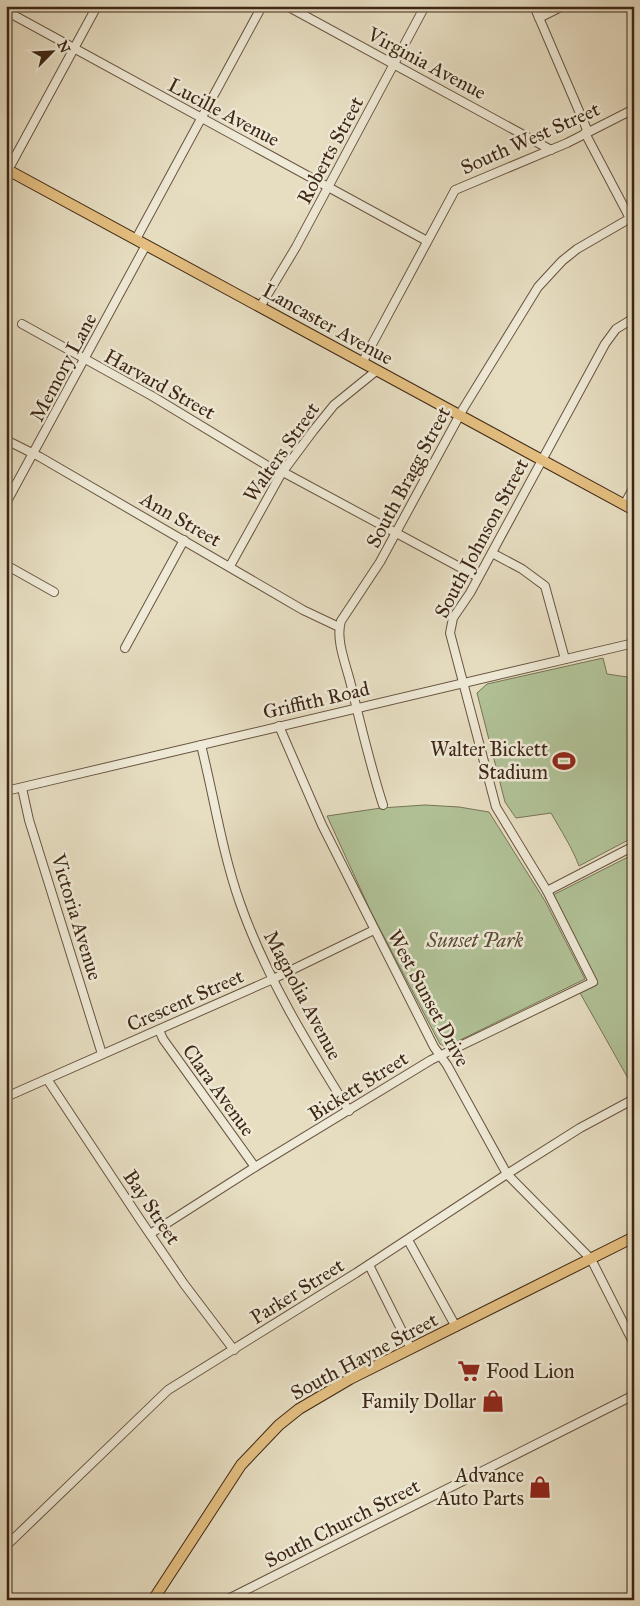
<svg xmlns="http://www.w3.org/2000/svg" width="640" height="1606" font-family="'IM FELL Great Primer',serif">
<rect width="100%" height="100%" fill="#e7dec2"/>
<filter id="stains"><feTurbulence type="fractalNoise" baseFrequency=".004" numOctaves="4"/><feColorMatrix values="0 0 0 0 .2 0 0 0 0 .09 0 0 0 0 .02 0 0 0 .5 -.17"/></filter>
<radialGradient id="worn" r=".72"><stop offset=".6" stop-color="#630" stop-opacity="0"/><stop offset="1" stop-color="#630" stop-opacity=".3"/></radialGradient>
<!-- green -->
<g fill="#b1c297" stroke="#777456">
<path d="M603,658l4,16 27,4v159l-55,29c-7,-19 -18,-35 -28,-53l-35,5 -11,-16 -28,-109 10,-9z"/>
<path d="M425,805l34,2 30,5 56,89 40,78 -139,68 -6,-3 -69,-132 -44,-96 54,-8z"/>
<path d="M634,854v235l-54,-96 18,-9 -45,-89z"/>
</g>
<g fill="none" stroke-linecap="round" stroke-linejoin="round">
<!-- stream -->
<path stroke="#738071" stroke-width="2" d="M6,965l3,19 -3,21"/>
<defs>
<g id="minor">
<path d="M287,6l264,144"/>
<path d="M534,6l54,126"/>
<path d="M6,11l421,230"/>
<path d="M539,18l24,-12"/>
<path d="M585,133l49,93"/>
<path d="M8,170l89,-164"/>
<path d="M136,239l126,-233"/>
<path d="M260,307l36,-60 129,-241"/>
<path d="M22,324l130,72 129,78"/>
<path d="M362,363l93,-173 112,-47 67,-34"/>
<path d="M6,440l34,17 263,153 36,17"/>
<path d="M283,472l195,105"/>
<path d="M6,503l140,-258"/>
<path d="M624,505l10,-18"/>
<path d="M492,553l30,16 23,17 20,73"/>
<path d="M6,565l48,27"/>
<path d="M230,566l51,-92 32,-43 21,-26 42,-34"/>
<path d="M125,648l59,-108"/>
<path d="M279,726l43,99 112,222 13,18 60,109 84,85 43,85"/>
<path d="M201,745c13,52 21,107 39,158 26,74 68,142 109,208"/>
<path d="M22,788l7,32 73,234"/>
<path d="M6,791l628,-148"/>
<path d="M383,805c-13,-40 -22,-79 -32,-120 -4,-18 -16,-45 -10,-64l39,-59 83,-153 75,-122 24,-26 15,-12 57,-33"/>
<path d="M547,891l87,-45"/>
<path d="M159,1030l4,9 92,128"/>
<path d="M47,1079l94,142 43,63 50,66"/>
<path d="M6,1097l267,-118 101,-49"/>
<path d="M150,1234l105,-67 176,-107 162,-78 -46,-91 -51,-84 -46,-174 3,-15 17,-25 135,-249 11,-15 18,-11"/>
<path d="M408,1240l48,87"/>
<path d="M369,1265l42,84"/>
<path d="M6,1546l162,-156 188,-117 151,-99 73,-46 54,-29"/>
<path d="M226,1600l408,-205"/>
</g>
<g id="major">
<path d="M6,169l628,341"/>
<path d="M153,1600l88,-135 38,-40 20,-16 51,-30 284,-142"/>
</g>
</defs>
<!-- minor casing -->
<use href="#minor" stroke="#685440" stroke-width="10"/>
<!-- major casing -->
<use href="#major" stroke="#3d2615" stroke-width="12"/>
<!-- minor -->
<use href="#minor" stroke="#efead7" stroke-width="8"/>
<!-- major -->
<use href="#major" stroke="#e4bf81" stroke-width="10"/>
</g>
<!-- icons -->
<defs>
<symbol id="stadium-bare" viewBox="-9 -9 18 18"><path d="M0-5a6.5 5 0 1 0 0 10a6.5 5 0 1 0 0-10ZM-3.5-1.8h7v3.6h-7Z" fill="#8f2418" stroke="#efead7" stroke-width="2.5" paint-order="stroke"/></symbol>
<symbol id="supermarket-bare" viewBox="-9 -9 18 18"><path d="M-6-5.5h2.5l.6 2H6L4.5 2H-2.5L-4.4-4H-6ZM-1.5 3.2a1.3 1.3 0 1 0 .1 0ZM3 3.2a1.3 1.3 0 1 0 .1 0Z" fill="#8f2418" stroke="#efead7" stroke-width="2.5" paint-order="stroke"/></symbol>
<symbol id="shop-bare" viewBox="-9 -9 18 18"><path d="M-5-2.5h2.3a2.7 3.5 0 0 1 5.4 0H5L5.5 6h-11ZM-1.5-2.5h3a1.5 2.3 0 0 0-3 0Z" fill="#8f2418" stroke="#efead7" stroke-width="2.5" paint-order="stroke"/></symbol>
</defs>
<g fill-rule="evenodd">
<use href="#stadium-bare" x="548" y="745" width="32" height="32"/>
<use href="#supermarket-bare" x="453" y="1355" width="32" height="32"/>
<use href="#shop-bare" x="477" y="1385" width="32" height="32"/>
<use href="#shop-bare" x="524" y="1471" width="32" height="32"/>
</g>
<g text-anchor="middle" stroke-width="5" stroke-linejoin="round" paint-order="stroke">
<!-- street labels -->
<g font-size="20" fill="#3d2615" stroke="#efead7">
<text transform="translate(427 63) rotate(28)" y="7">Virginia Avenue</text>
<text transform="translate(224 112) rotate(28)" y="7">Lucille Avenue</text>
<text transform="translate(530 138) rotate(-24)" y="7">South West Street</text>
<text transform="translate(330 150) rotate(-62)" y="7">Roberts Street</text>
<text transform="translate(328 324) rotate(29)" y="7">Lancaster Avenue</text>
<text transform="translate(63 367) rotate(-62)" y="7">Memory Lane</text>
<text transform="translate(160 384) rotate(29)" y="7">Harvard Street</text>
<text transform="translate(281 452) rotate(-55)" y="7">Walters Street</text>
<text transform="translate(408 477) rotate(-62)" y="7">South Bragg Street</text>
<text transform="translate(181 519) rotate(30)" y="7">Ann Street</text>
<text transform="translate(481 538) rotate(-62)" y="7">South Johnson Street</text>
<text transform="translate(316 700) rotate(-13)" y="7">Griffith Road</text>
<text transform="translate(77 917) rotate(73)" y="7">Victoria Avenue</text>
<text transform="translate(303 995) rotate(62)" y="7">Magnolia Avenue</text>
<text transform="translate(429 998) rotate(62)" y="7">West Sunset Drive</text>
<text transform="translate(185 1000) rotate(-24)" y="7">Crescent Street</text>
<text transform="translate(358 1086) rotate(-32)" y="7">Bickett Street</text>
<text transform="translate(219 1090) rotate(54)" y="7">Clara Avenue</text>
<text transform="translate(152 1207) rotate(56)" y="7">Bay Street</text>
<text transform="translate(297 1291) rotate(-32)" y="7">Parker Street</text>
<text transform="translate(364 1356) rotate(-28)" y="7">South Hayne Street</text>
<text transform="translate(342 1523) rotate(-27)" y="7">South Church Street</text>
</g>
<!-- poi labels -->
<g font-size="20" fill="#3d2615" stroke="#efead7" text-anchor="end">
<text x="548" y="756">Walter Bickett<tspan x="548" dy="23">Stadium</tspan></text>
<text x="486" y="1378" text-anchor="start">Food Lion</text>
<text x="476" y="1408">Family Dollar</text>
<text x="524" y="1482">Advance<tspan x="524" dy="23">Auto Parts</tspan></text>
</g>
<!-- park labels -->
<g font-size="20" font-style="italic" fill="#5a4d36" stroke="#efead7">
<text x="475" y="947">Sunset Park</text>
</g>
</g>
<!-- margin -->
<rect width="640" height="1606" fill="none" stroke="#e7dec2" stroke-width="25"/>
<rect x="8" y="8" width="625" height="1591" fill="none" stroke="#3d2615" stroke-width="2.5"/>
<rect x="12" y="12" width="615" height="1581" fill="none" stroke="#3d2615"/>
<!-- north arrow -->
<g transform="translate(52 52) rotate(66)" stroke="#efead7" stroke-width="4" paint-order="stroke">
<path d="M0-4L9 19L0 12L-9 19Z" fill="#3d2615"/>
<text y="-8" font-size="14" font-weight="bold" text-anchor="middle" fill="#3d2615">N</text>
</g>
<rect width="100%" height="100%" filter="url(#stains)"/>
<rect width="100%" height="100%" fill="url(#worn)"/>
</svg>
